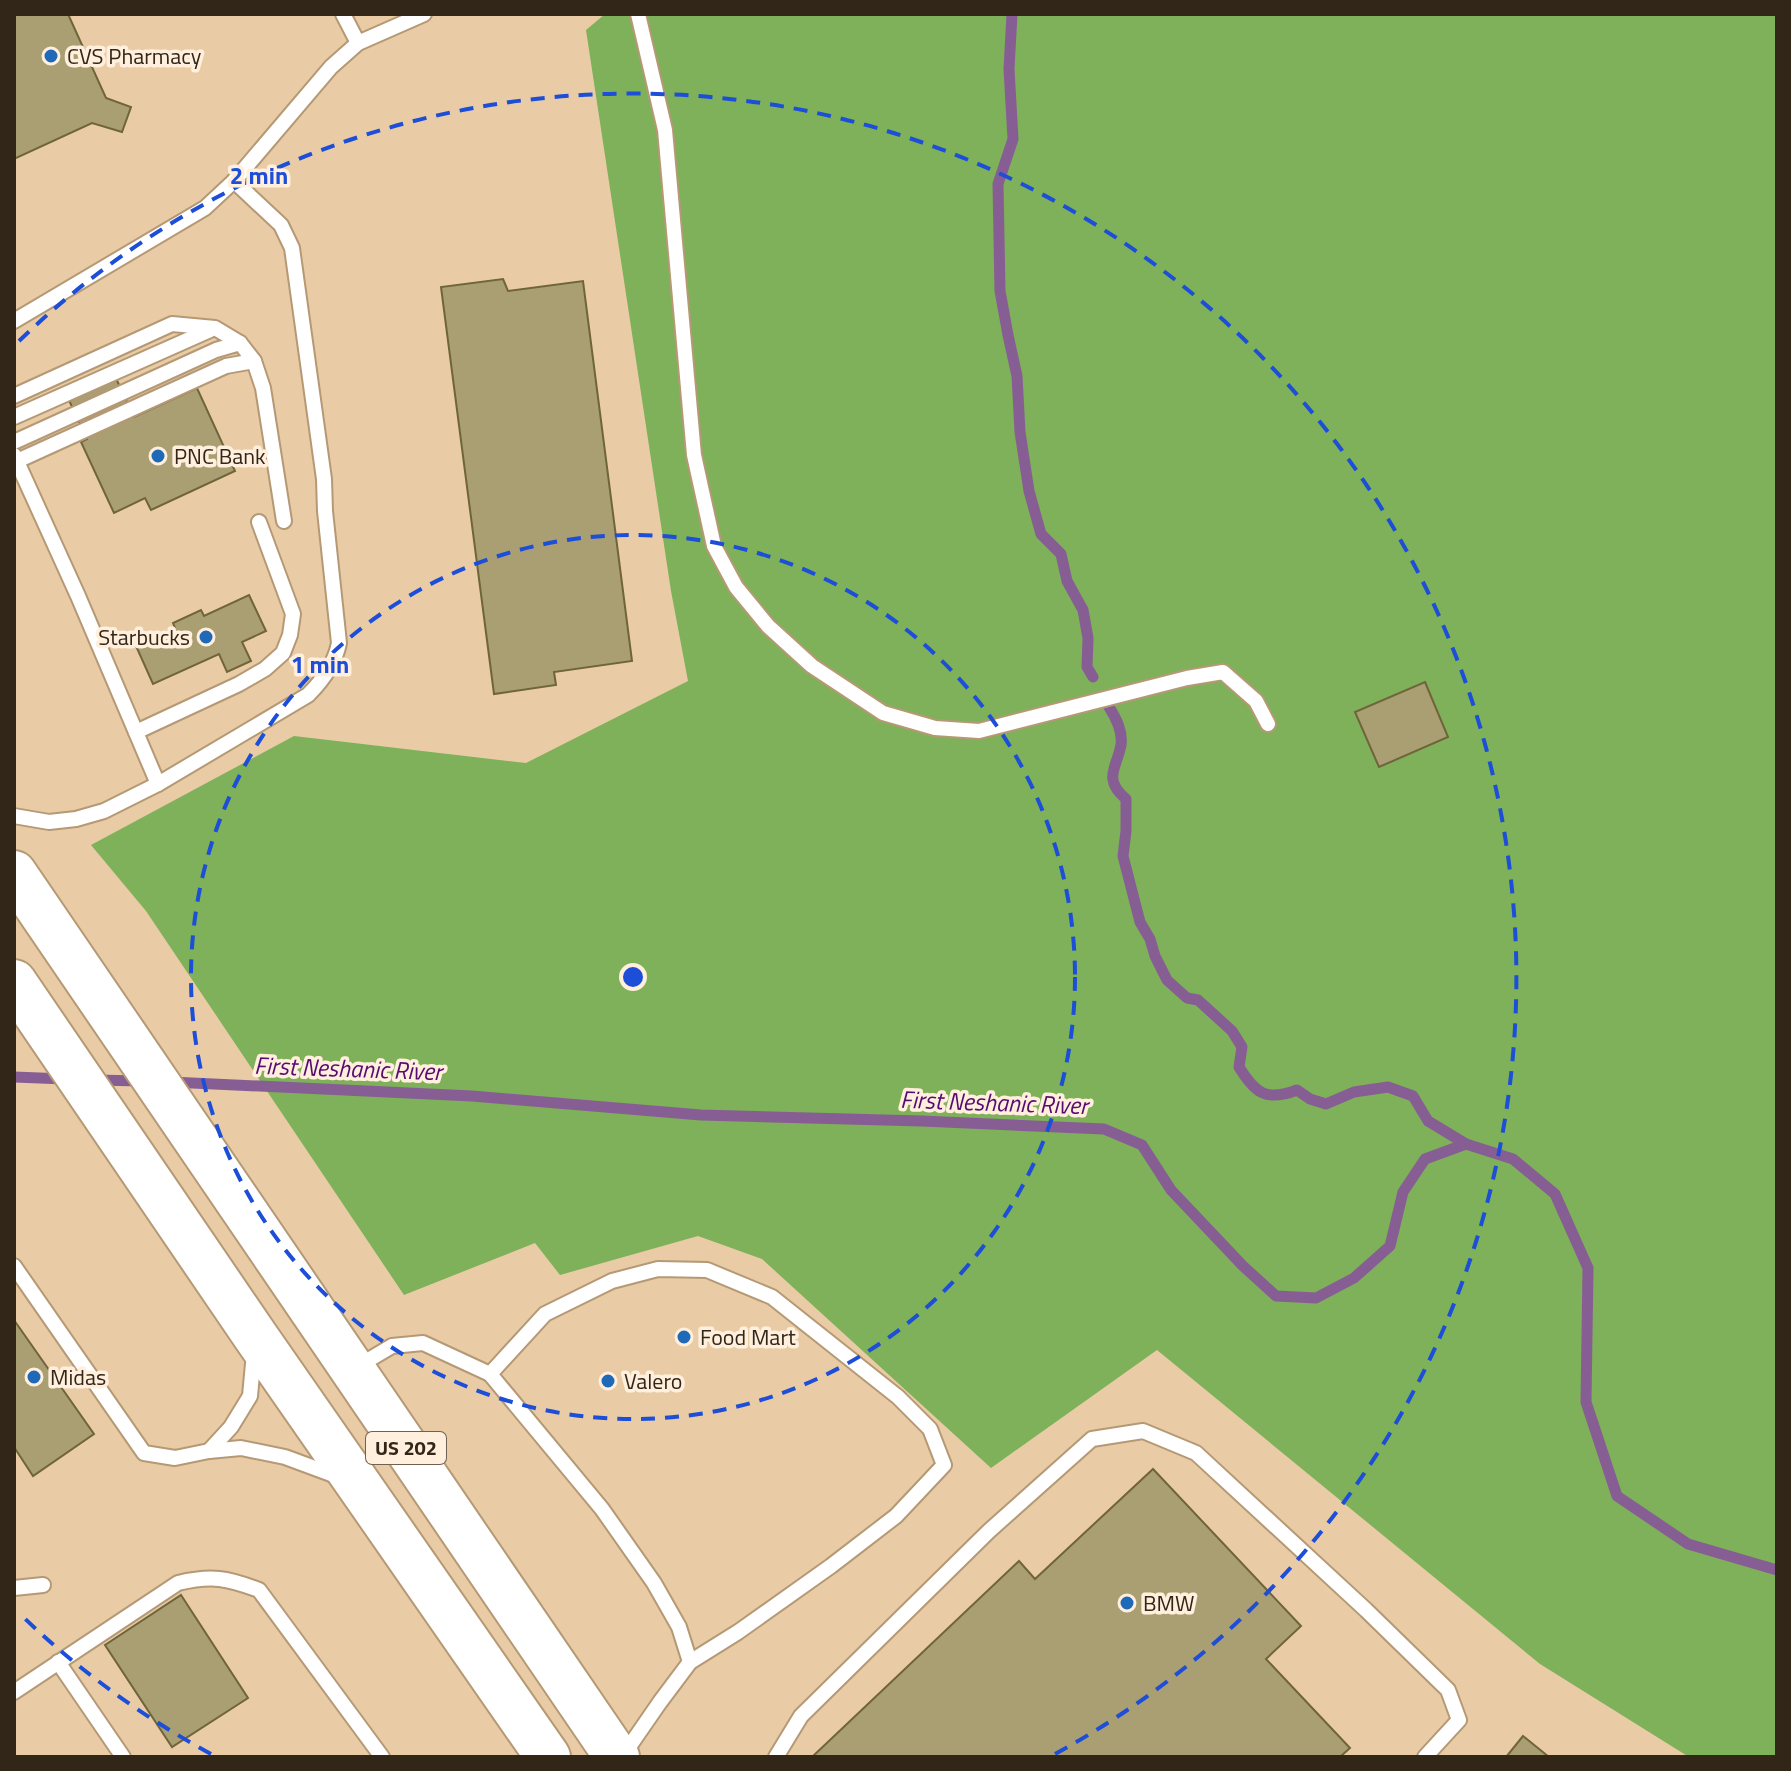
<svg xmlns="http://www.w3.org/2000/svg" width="1791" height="1771" font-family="'Titillium Web',sans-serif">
<rect width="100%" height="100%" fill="#e9cca6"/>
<!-- forest -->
<path fill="#7eb159" d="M605,14h1172v1743h-88l-149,-93 -383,-314 -166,118 -229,-209 -64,-23 -138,39 -25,-32 -131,52 -258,-384 -55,-66 203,-109 232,27 162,-82 -17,-90 -85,-561z"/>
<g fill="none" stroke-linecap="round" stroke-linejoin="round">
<!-- stream -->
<g stroke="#875e93" stroke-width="11">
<path d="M1012,14l-3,55 4,70 -15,45 2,107 8,44 9,41 3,56 9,59 12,43 20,20 6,27 16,29 5,28 -1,29 6,10"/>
<path d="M1109,707c7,11 14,24 12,38 -4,22 -19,34 5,54v32l-3,25 17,66 10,17 5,17 12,24 20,18 11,2 34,31 10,16 -3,20c16,26 27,35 58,23l13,9 16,5 28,-12 34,-5 25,9 15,25 38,23"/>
<path d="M14,1077l51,2"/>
<path d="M95,1080l46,1"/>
<path d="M171,1082l301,14 229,19 221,6 182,8 38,16 29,45 72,76 33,30 40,2 38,-20 36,-32 13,-54 22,-33 41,-15 47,15 42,35 33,74 -2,134 31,94 71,48 89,26"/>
</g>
</g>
<!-- building -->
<g fill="#aa9e73" stroke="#70643b" stroke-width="2">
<path d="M14,14h54l38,84 25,9 -9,25 -30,-9 -78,36z"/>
<path d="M503,279l5,12 75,-10 49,380 -78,11 2,13 -62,9 -53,-407z"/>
<path d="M114,374l20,43 63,-29 38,83 -84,39 -6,-12 -31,15 -33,-71 6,-3 -20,-43z"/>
<path d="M249,595l17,36 -24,11 9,19 -24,11 -8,-18 -66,30 -17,-38 39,-18 -2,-5 28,-13 3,6z"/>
<path d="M1425,682l23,55 -69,30 -24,-55z"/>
<path d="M14,1320l80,114 -61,42 -19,-29z"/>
<path d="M1153,1469l148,157 -35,33 84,89 -10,9h-528l207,-196 16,18z"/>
<path d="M181,1595l67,103 -76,49 -67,-102z"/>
<path d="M1523,1736l26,21h-43z"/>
</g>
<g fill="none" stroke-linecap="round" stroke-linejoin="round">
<defs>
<g id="lane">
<path d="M343,14l15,29"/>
<path d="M638,14l27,116 29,325 20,91 22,41 32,39 44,40 71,47 52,15 44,3 208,-53 36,-6 33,29 12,23"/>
<path d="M14,321l191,-113 29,-27 97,-114 27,-24 66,-29"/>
<path d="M14,396l158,-72 43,4 25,15 14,18 9,27 21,133"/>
<path d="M14,417l196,-87"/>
<path d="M14,442l202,-92 24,-7"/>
<path d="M14,455l64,141 80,188"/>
<path d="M17,461l209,-95 28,-5"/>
<path d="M136,732l103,-48 26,-15 18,-16 7,-18 3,-21 -34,-92"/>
<path d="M14,816l35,6 27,-3 28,-8 54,-27 150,-89c15,-15 27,-31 31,-52l-14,-132 -1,-32 -32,-231 -11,-23 -47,-44"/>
<path d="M14,1266l130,187 31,5 34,-7 32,-3 44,9 54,20"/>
<path d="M355,1368l37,-22 31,-3 67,31 55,-60 67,-33 46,-12 49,1 65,27 126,100 32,32 14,36 -48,51 -65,50 -93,66 -48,30 -30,40 -38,55"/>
<path d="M490,1374l112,135 52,74 25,44 11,35"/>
<path d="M209,1451l22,-24 19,-31 4,-43"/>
<path d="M14,1588l29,-3"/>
<path d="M58,1662l65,95"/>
<path d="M14,1692l164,-109c34,-8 49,-5 81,7l123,167"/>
<path d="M776,1757l25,-41 188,-185 103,-92 51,-8 53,22 170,157 82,80 11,30 -34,37"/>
</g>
<g id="highway">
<path d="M14,873l603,884"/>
<path d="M14,982l242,355 292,420"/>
</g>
</defs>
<!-- lane casing -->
<use href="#lane" stroke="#b59975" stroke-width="18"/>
<!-- highway casing -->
<use href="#highway" stroke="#b59975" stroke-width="48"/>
<!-- lane -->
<use href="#lane" stroke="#fff" stroke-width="14"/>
<!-- highway -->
<use href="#highway" stroke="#fff" stroke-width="44"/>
</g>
<!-- distance rings -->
<g fill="none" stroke="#1d4ed8" stroke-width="4" stroke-dasharray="14 10">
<circle cx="633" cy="977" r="442"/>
<path d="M211 1754A884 884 0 0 1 19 1613M19 341A884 884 0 1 1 1055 1754"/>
</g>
<!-- markers -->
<g fill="#1e69b8" stroke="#ffefdc" stroke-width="3">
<circle cx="51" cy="56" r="8"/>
<circle cx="158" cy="456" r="8"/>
<circle cx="206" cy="637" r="8"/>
<circle cx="684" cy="1337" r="8"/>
<circle cx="34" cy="1377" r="8"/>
<circle cx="608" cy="1381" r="8"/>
<circle cx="1127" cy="1603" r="8"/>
</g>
<g text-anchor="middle" stroke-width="7" stroke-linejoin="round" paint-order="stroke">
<!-- shield labels -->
<rect fill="#ffefdc" stroke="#6f6252" stroke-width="2" x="366" y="1432" width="80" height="32" rx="6"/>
<g font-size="20" font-weight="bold" fill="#312617">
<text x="406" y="1455">US 202</text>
</g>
<!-- poi labels -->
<g font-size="22" fill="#312617" stroke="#ffefdc" text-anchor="start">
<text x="67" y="64">CVS Pharmacy</text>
<text x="174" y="464">PNC Bank</text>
<text x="190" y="645" text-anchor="end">Starbucks</text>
<text x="700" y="1345">Food Mart</text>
<text x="50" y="1385">Midas</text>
<text x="624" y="1389">Valero</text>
<text x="1143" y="1611">BMW</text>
</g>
<!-- water labels -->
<g font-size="24" font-style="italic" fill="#560c72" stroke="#ffefdc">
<text transform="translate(348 1069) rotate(2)" y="8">First Neshanic River</text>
<text transform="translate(994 1103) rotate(2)" y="8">First Neshanic River</text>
</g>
</g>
<circle cx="633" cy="977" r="12" fill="#1d4ed8" stroke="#ffefdc" stroke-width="4"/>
<g font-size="24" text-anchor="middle" font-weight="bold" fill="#1d4ed8" stroke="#ffefdc" stroke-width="7" stroke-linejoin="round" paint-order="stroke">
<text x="259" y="184">2 min</text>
<text x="320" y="673">1 min</text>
</g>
<!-- border -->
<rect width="1791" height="1771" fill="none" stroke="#312617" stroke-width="32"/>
</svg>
